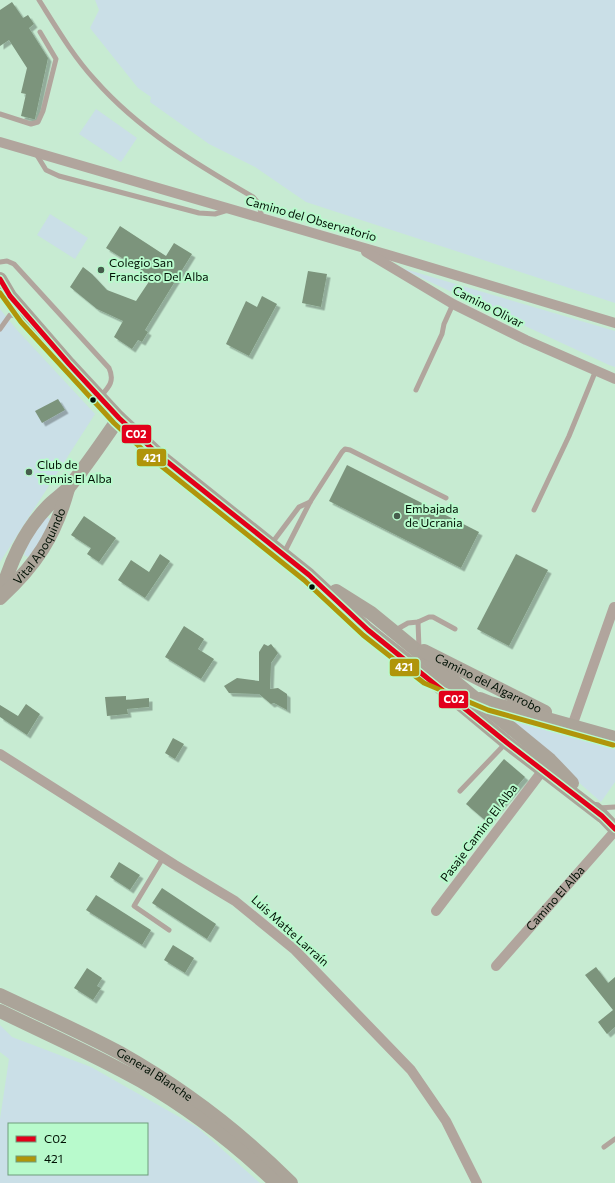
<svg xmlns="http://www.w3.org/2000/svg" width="615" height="1183" font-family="Commissioner,sans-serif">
<defs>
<filter id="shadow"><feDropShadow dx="3.5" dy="3.5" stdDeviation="0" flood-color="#0004"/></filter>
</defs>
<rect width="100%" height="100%" fill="#c7ebd2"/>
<!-- green -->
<g fill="#cadfe7" fill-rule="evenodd">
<path d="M95,0h520v303l-309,-101 -51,-35 -46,-23 -59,-42 1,-5 -13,-9 -48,-60 9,-18z"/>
<path d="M96,109l41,29 -16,24 -42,-28z"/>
<path d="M50,214l38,24 -13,21 -38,-24z"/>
<path d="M398,267l217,64v36l-6,-2z"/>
<path d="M0,309l17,21 78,84 -95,148z"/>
<path d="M47,517l3,2 -8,21 -14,17 -4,-2 8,-23z"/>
<path d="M498,711l117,34v37l-14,20z"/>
<path d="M0,1025l12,12 79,30 106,60 63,56h-260v-64l9,-60 -9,-7zM9,1124h138v50h-138z"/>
</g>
<!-- building -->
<g fill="#7c947c" filter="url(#shadow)">
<path d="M12,2l11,16 5,-3 6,9 -5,4 19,30 -13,61h-2l-12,-3 5,-22 -5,-1 6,-25 -18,-28 -9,6v-36z"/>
<path d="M120,226l46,30 8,-13 18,11 -47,76 3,2 -6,10 -4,-2 -6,9 -18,-12 9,-16 -26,-12 -27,-22 13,-20 9,7 15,16 29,11 16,-24 -46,-29z"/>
<path d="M308,271l19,3 -6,33 -19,-4z"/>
<path d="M262,296l15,8 -28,52 -23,-12 20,-43 11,6z"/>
<path d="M58,399l7,11 -23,13 -7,-12z"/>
<path d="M347,465l132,67 -18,36 -132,-67z"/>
<path d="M84,516l32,22 -17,24 -12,-8 4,-6 -20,-13z"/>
<path d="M160,554l10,7 -25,37 -27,-18 13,-20 18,12z"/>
<path d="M516,554l32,16 -39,76 -32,-17z"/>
<path d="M184,626l20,13 -6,10 16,10 -13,20 -36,-22z"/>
<path d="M264,644l4,2 3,-2 7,9 -7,10 -1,26 8,-1 9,6v16l-13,-7 -3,1 -12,-10 -30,-1 -5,-7 13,-8 22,3v-29z"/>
<path d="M126,696v4l23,-2v9l-22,2 1,5 -21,2 -2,-19z"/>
<path d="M26,704l14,10 -13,21 -27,-18v-12l18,11z"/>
<path d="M173,738l11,6 -9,15 -10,-6z"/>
<path d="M504,759l21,18 -38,45 -21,-18z"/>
<path d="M119,862l21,13 -10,15 -20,-13z"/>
<path d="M162,888l54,36 -9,15 -55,-36z"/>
<path d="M96,895l55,35 -9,15 -56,-35z"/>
<path d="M173,945l21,13 -9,15 -21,-13z"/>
<path d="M596,967l12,16 7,-6v50l-8,7 -9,-12 15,-12 -28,-35z"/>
<path d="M87,968l15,10 -5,8 4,2 -8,12 -19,-12z"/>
</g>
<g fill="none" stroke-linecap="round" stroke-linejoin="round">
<!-- lane -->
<g stroke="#b1a59d" stroke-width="5">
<path d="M39,0c17,27 34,56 56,80 44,50 101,84 158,117l6,7 3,14"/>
<path d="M0,114l31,10 7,-2 5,-11 13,-52 -16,-27"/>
<path d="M35,152l11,18 13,6 140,37 16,1 13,-4"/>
<path d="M0,262l7,-1 7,3 95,104c6,13 0,19 -9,29"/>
<path d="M0,329l10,-14 13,2"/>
<path d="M416,390l26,-56 2,-10 9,-20"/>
<path d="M534,510l35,-74 27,-66"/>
<path d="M272,543l27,-36 11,-5"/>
<path d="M284,553l26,-51 32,-50 3,-3 5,1 96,48"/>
<path d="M418,622l1,26"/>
<path d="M394,631l14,-8 10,-1 11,-5h4l22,12"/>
<path d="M460,791l46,-48"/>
<path d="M598,808l17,-1"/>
<path d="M163,858l-29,48 35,24"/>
<path d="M604,1147l11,-8"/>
</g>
<!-- street -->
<g stroke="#b1a59d" stroke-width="10">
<path d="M0,142l392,114 223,67"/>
<path d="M366,252l87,52 73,36 89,39"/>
<path d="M572,726l42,-119"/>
<path d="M0,754l175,111 60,36 60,49 116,120 35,51 31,62"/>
<path d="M436,911l107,-141"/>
<path id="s1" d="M496,966l119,-135"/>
</g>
<!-- secondary -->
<g stroke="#aba499" stroke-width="14">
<path d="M0,279l10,17 59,68 50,54 41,38 149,119 59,55 60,47 78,65 96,74"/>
<path d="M336,591l35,22 22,18 157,129 22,23"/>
<path d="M0,597c10,-34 23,-65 48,-91 7,-7 15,-12 21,-19 18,-22 34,-46 50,-69"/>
<path id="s2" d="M0,598c36,-33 55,-62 68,-109"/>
<path id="s3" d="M424,651l121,61"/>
<path d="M480,699l10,4 125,35"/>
<path d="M596,809l19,20"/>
<path id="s4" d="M0,995c40,19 81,37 120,58 62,35 120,79 171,130"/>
<path d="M0,1011c47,23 95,44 141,70 49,28 94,63 135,102"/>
</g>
<defs>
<path id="bus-1" d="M0,279l10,17 59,68 50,54 41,38 149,119 59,55 138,112 96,74 13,13"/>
<path id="bus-2" d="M0,293l21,29 93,101 41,38 149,119 59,55 61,48 64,27 125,35"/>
</defs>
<!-- bus-1 casing -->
<use href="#bus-1" stroke="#b8facc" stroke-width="8"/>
<!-- bus-2 casing -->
<use href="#bus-2" stroke="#b8facc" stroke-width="8"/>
<!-- bus-1 -->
<use href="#bus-1" stroke="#e2001a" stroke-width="5"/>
<!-- bus-2 -->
<use href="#bus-2" stroke="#b0950a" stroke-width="5"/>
</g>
<!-- markers -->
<g fill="#465d4c" stroke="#b8facc" stroke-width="1.5">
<circle cx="101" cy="270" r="4"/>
<circle cx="29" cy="472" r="4"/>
<circle cx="397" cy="516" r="4"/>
</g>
<g fill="#001104" stroke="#b8facc" stroke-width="1.5">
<circle cx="93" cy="400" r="3.5"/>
<circle cx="312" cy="587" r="3.5"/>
</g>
<g text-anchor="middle" stroke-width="4" stroke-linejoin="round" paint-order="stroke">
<!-- street labels -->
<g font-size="12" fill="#001104" stroke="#b8facc">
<text transform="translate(311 219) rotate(16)" y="4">Camino del Observatorio</text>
<text transform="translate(488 307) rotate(27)" y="4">Camino Olivar</text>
<text dy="4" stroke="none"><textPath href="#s2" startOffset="66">Vital Apoquindo</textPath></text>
<text dy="4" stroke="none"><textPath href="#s3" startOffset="72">Camino del Algarrobo</textPath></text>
<text transform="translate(479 833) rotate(-53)" y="4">Pasaje Camino El Alba</text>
<text dy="4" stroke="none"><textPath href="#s1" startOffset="90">Camino El Alba</textPath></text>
<text transform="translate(290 931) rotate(42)" y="4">Luis Matte Larraín</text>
<text dy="4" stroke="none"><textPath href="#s4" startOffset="174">General Blanche</textPath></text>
</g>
<!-- poi labels -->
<g font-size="12" fill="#001104" stroke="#b8facc" text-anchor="start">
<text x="109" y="267">Colegio San<tspan x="109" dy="14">Francisco Del Alba</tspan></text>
<text x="37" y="469">Club de<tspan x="37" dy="14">Tennis El Alba</tspan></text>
<text x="405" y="513">Embajada<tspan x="405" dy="14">de Ucrania</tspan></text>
</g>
</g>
<g stroke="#b8facc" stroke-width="1.5">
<rect x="121" y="424" width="31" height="20" rx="4" fill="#e2001a"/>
<rect x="136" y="448" width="31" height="19" rx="4" fill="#b0950a"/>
<rect x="389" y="658" width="31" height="19" rx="4" fill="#b0950a"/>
<rect x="438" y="690" width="31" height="19" rx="4" fill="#e2001a"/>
</g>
<g font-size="11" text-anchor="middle" font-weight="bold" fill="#fff">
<text x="136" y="438">C02</text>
<text x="152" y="462">421</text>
<text x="404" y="671">421</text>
<text x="454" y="703">C02</text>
</g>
<!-- legend -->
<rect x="8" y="1123" width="140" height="52" fill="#b8facc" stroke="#6e9d7c"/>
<rect x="16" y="1136" width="20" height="6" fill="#e2001a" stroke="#6e9d7c"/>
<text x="44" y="1143" font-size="12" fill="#001104">C02</text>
<rect x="16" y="1156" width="20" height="6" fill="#b0950a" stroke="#6e9d7c"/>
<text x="44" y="1163" font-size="12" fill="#001104">421</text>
</svg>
